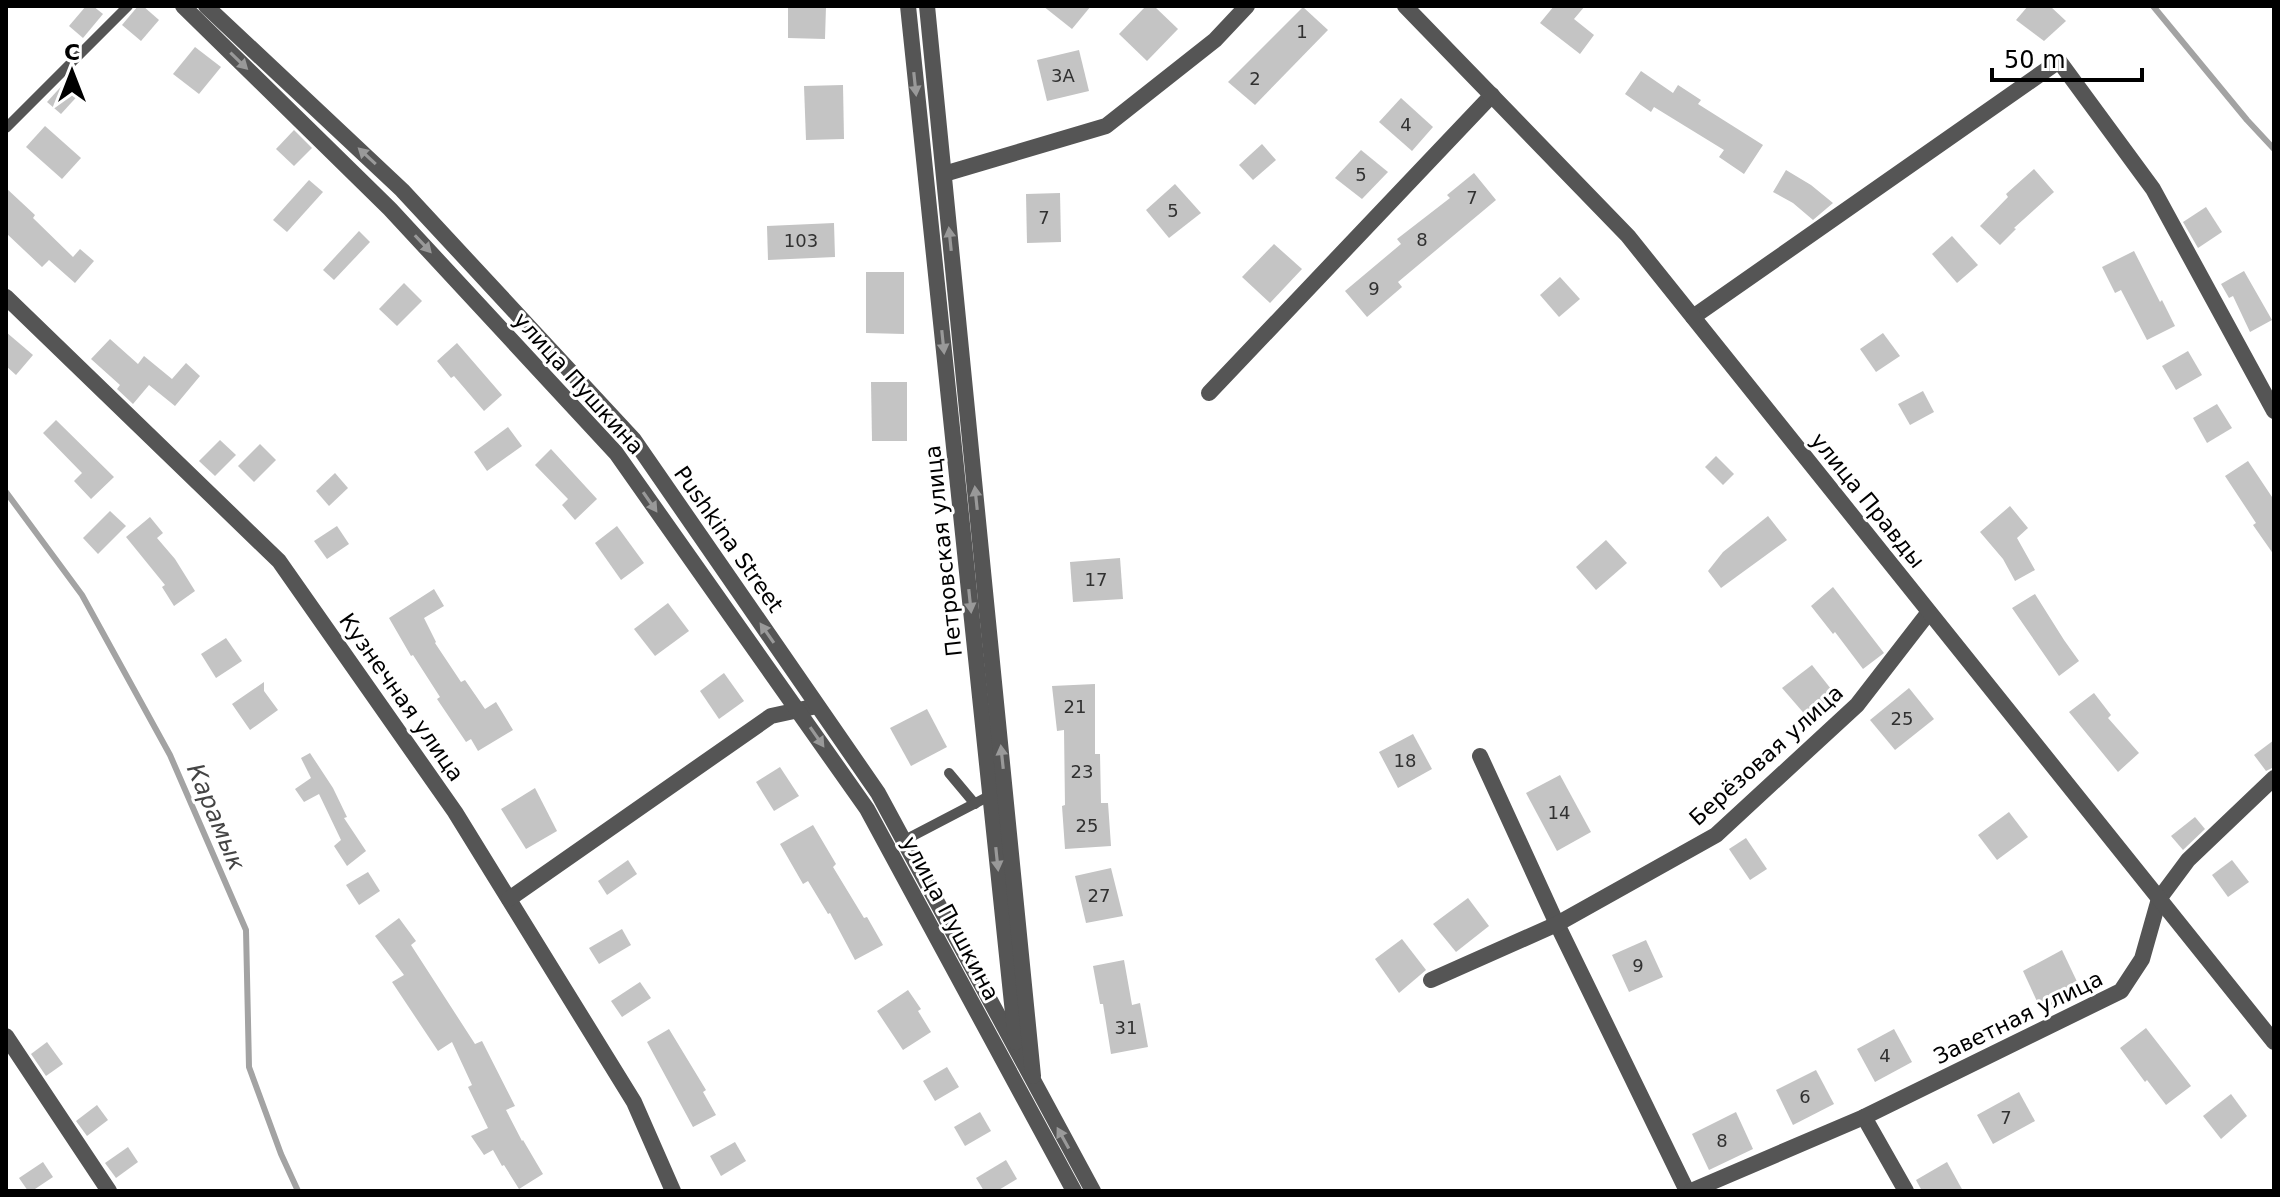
<svg xmlns="http://www.w3.org/2000/svg" width="2280" height="1197" font-family="'DejaVu Sans',sans-serif">
<rect width="100%" height="100%" fill="#fff"/>
<g fill="none" stroke-linecap="round" stroke-linejoin="round">
<!-- stream -->
<g stroke="#a3a3a3" stroke-width="6">
<path d="M2153,6l94,114 27,29"/>
<path d="M6,492l76,103 88,160 76,175 3,137 32,87 17,37"/>
</g>
</g>
<!-- building -->
<g fill="#c4c4c4">
<path d="M86,6h7l10,8 -20,24 -14,-12z"/>
<path d="M138,6h5l16,14 -18,21 -19,-16z"/>
<path d="M788,6h38l-1,33 -37,-1z"/>
<path d="M1043,6h48l-19,23z"/>
<path d="M1146,6h8l24,23 -31,32 -28,-27z"/>
<path d="M1554,6h31l-11,13 20,16 -14,19 -40,-31z"/>
<path d="M2028,6h22l16,15 -22,20 -28,-21z"/>
<path d="M1303,7l25,23 -73,75 -27,-23z"/>
<path d="M195,47l26,20 -22,27 -26,-20z"/>
<path d="M1079,50l10,41 -42,10 -10,-41z"/>
<path d="M1641,71l32,22 5,-8 23,15 -3,4 65,41 -19,29 -25,-17 5,-7 -70,-43 -3,5 -26,-18z"/>
<path d="M68,79l14,12 -21,23 -14,-12z"/>
<path d="M843,85l1,54 -38,1 -2,-54z"/>
<path d="M1401,98l32,29 -21,24 -33,-29z"/>
<path d="M45,126l36,32 -19,21 -36,-32z"/>
<path d="M294,130l18,18 -18,18 -18,-17z"/>
<path d="M1262,144l14,16 -23,20 -14,-15z"/>
<path d="M1361,150l27,22 -26,27 -27,-21z"/>
<path d="M2034,169l20,23 -40,36 2,1 -16,16 -20,-19 28,-29 -2,-3z"/>
<path d="M1786,170l25,15 22,18 -20,17 -20,-17 -20,-11z"/>
<path d="M1474,173l22,27 -98,82 4,5 -35,30 -22,-26 56,-47 -4,-5 53,-41 -3,-3z"/>
<path d="M309,180l14,12 -36,40 -14,-12z"/>
<path d="M1175,184l26,29 -32,25 -23,-28z"/>
<path d="M6,188l29,27 -2,3 40,39 7,-8 14,12 -19,22 -26,-23 -7,7 -36,-34z"/>
<path d="M1060,193l1,49 -34,1 -1,-49z"/>
<path d="M2206,207l16,25 -24,16 -15,-26z"/>
<path d="M834,223l1,34 -67,3 -1,-34z"/>
<path d="M359,231l11,11 -36,38 -11,-10z"/>
<path d="M1952,236l26,29 -21,18 -25,-29z"/>
<path d="M1274,244l28,25 -32,34 -28,-26z"/>
<path d="M2134,251l26,51 2,-2 13,26 -28,14 -26,-50 -6,3 -13,-26z"/>
<path d="M2244,271l28,49 -22,12 -17,-36 -4,2 -8,-14z"/>
<path d="M866,272h38v62l-38,-1z"/>
<path d="M1560,277l20,22 -21,18 -19,-22z"/>
<path d="M404,283l18,18 -25,25 -18,-17z"/>
<path d="M6,332l27,23 -17,20 -10,-9z"/>
<path d="M1883,333l17,23 -24,16 -16,-23z"/>
<path d="M110,339l28,25 6,-8 28,23 14,-16 14,13 -25,30 -26,-21 -16,19 -16,-15 3,-4 -29,-26z"/>
<path d="M457,343l45,52 -18,16 -30,-35 -3,2 -14,-17z"/>
<path d="M2188,351l14,24 -26,15 -14,-24z"/>
<path d="M871,382h36v59h-35z"/>
<path d="M1923,391l11,21 -24,13 -12,-21z"/>
<path d="M2217,404l15,24 -25,15 -14,-25z"/>
<path d="M56,420l58,57 -23,22 -17,-18 8,-8 -39,-40z"/>
<path d="M508,427l14,19 -35,25 -13,-19z"/>
<path d="M220,440l16,15 -21,21 -16,-15z"/>
<path d="M260,444l16,16 -22,22 -16,-16z"/>
<path d="M551,449l46,50 -22,21 -13,-15 6,-6 -33,-34z"/>
<path d="M1716,456l18,18 -11,11 -18,-18z"/>
<path d="M2248,461l26,39v55l-21,-30 3,-2 -31,-47z"/>
<path d="M335,473l13,15 -19,18 -13,-15z"/>
<path d="M2010,506l18,22 -11,10 18,32 -20,11 -12,-22 -23,-27z"/>
<path d="M110,511l16,15 -28,28 -15,-16z"/>
<path d="M1768,516l19,24 -66,48 -13,-17 15,-19z"/>
<path d="M150,517l13,16 -6,5 18,21 20,32 -21,15 -12,-19 3,-2 -39,-48z"/>
<path d="M337,526l12,18 -22,15 -13,-18z"/>
<path d="M617,526l27,37 -23,17 -26,-37z"/>
<path d="M1606,540l21,23 -31,27 -20,-23z"/>
<path d="M1120,558l3,41 -50,3 -3,-40z"/>
<path d="M1833,587l51,66 -21,16 -28,-37 -2,2 -22,-28z"/>
<path d="M434,589l10,17 -20,12 12,24 -1,1 26,39 4,-2 20,29 11,-7 17,28 -35,21 -7,-12 -5,3 -29,-43 3,-2 -27,-42 -2,1 -22,-38z"/>
<path d="M2035,594l29,46 15,21 -20,15 -47,-68z"/>
<path d="M668,603l21,28 -34,25 -21,-27z"/>
<path d="M226,638l16,23 -26,17 -15,-24z"/>
<path d="M1812,665l23,29 -27,24 -26,-30z"/>
<path d="M724,673l20,28 -25,18 -19,-28z"/>
<path d="M264,682v9l14,19 -28,20 -18,-26z"/>
<path d="M1095,684v70h5l1,49h7l3,43 -46,3 -3,-43 3,-1 -1,-75 -7,1 -5,-45z"/>
<path d="M1909,688l25,31 -39,31 -25,-30z"/>
<path d="M2094,693l17,22 -3,3 31,35 -21,19 -49,-60z"/>
<path d="M927,709l20,38 -36,19 -21,-38z"/>
<path d="M1413,734l19,35 -34,19 -19,-36z"/>
<path d="M2274,740v27l-8,4 -12,-16z"/>
<path d="M310,753l23,35 14,29 -3,1 22,33 -19,15 -13,-20 7,-6 -22,-46 -15,8 -9,-13 16,-11 -10,-20z"/>
<path d="M780,767l19,29 -25,15 -18,-29z"/>
<path d="M1560,775l31,57 -34,19 -31,-58z"/>
<path d="M535,788l22,43 -31,18 -25,-40z"/>
<path d="M2009,812l19,25 -31,23 -19,-25z"/>
<path d="M2195,817l10,12 -22,21 -12,-14z"/>
<path d="M813,825l23,39 -3,3 31,51 3,-1 16,28 -28,15 -25,-47 -2,1 -20,-33 -5,3 -23,-40z"/>
<path d="M1746,838l21,31 -17,11 -21,-31z"/>
<path d="M628,860l9,14 -30,21 -9,-14z"/>
<path d="M2232,860l17,22 -21,15 -16,-22z"/>
<path d="M1111,868l12,48 -37,7 -11,-47z"/>
<path d="M368,872l12,19 -21,14 -13,-20z"/>
<path d="M1468,898l21,28 -33,26 -23,-28z"/>
<path d="M399,918l17,23 -5,4 64,99 7,-3 33,65 -9,4 16,31 1,-1 20,34 -24,15 -15,-24 -2,1 -9,-16 -9,5 -13,-19 17,-8 -20,-41 4,-2 -20,-43 -14,9 -46,-69 12,-7 -29,-39z"/>
<path d="M622,929l9,16 -32,19 -10,-16z"/>
<path d="M1402,939l24,31 -27,23 -24,-34z"/>
<path d="M1646,940l17,37 -34,15 -17,-37z"/>
<path d="M2062,950l19,40 -40,20 -18,-39z"/>
<path d="M1124,960l8,45 8,-2 8,44 -37,7 -8,-50h-3l-7,-38z"/>
<path d="M640,982l11,16 -29,19 -11,-16z"/>
<path d="M908,990l13,19 -3,2 13,21 -28,18 -26,-39z"/>
<path d="M2146,1028l45,58 -25,19 -19,-25 -2,2 -25,-34z"/>
<path d="M669,1029l37,61 -3,2 13,23 -23,12 -46,-85z"/>
<path d="M1894,1029l18,33 -37,20 -18,-33z"/>
<path d="M47,1042l16,22 -17,12 -15,-22z"/>
<path d="M947,1067l12,20 -24,14 -12,-20z"/>
<path d="M1816,1070l18,34 -41,21 -17,-35z"/>
<path d="M2019,1092l16,29 -42,23 -16,-29z"/>
<path d="M2231,1094l16,22 -26,23 -18,-23z"/>
<path d="M97,1105l11,15 -21,16 -11,-15z"/>
<path d="M980,1112l11,19 -26,15 -11,-19z"/>
<path d="M1736,1112l17,37 -44,21 -17,-36z"/>
<path d="M735,1142l11,19 -25,15 -11,-20z"/>
<path d="M128,1147l10,15 -22,16 -11,-15z"/>
<path d="M1006,1160l11,19 -20,12h-13l-8,-13z"/>
<path d="M43,1162l10,15 -21,14h-4l-9,-13z"/>
<path d="M1947,1162l16,29h-41l-6,-11z"/>
</g>
<g fill="none" stroke-linecap="round" stroke-linejoin="round">
<!-- service -->
<g stroke="#555" stroke-width="10">
<path d="M6,128l122,-122"/>
<path d="M949,773l26,31"/>
<path d="M901,842l92,-48"/>
</g>
<!-- minor -->
<g stroke="#555" stroke-width="16">
<path d="M944,174l162,-48 109,-86 32,-34"/>
<path d="M6,297l273,264 176,251 179,290 39,89"/>
<path d="M1693,317l366,-256 94,128 121,222"/>
<path d="M1209,393l283,-298"/>
<path d="M1480,756l77,168 130,267"/>
<path d="M509,899l262,-183 46,-10"/>
<path d="M1431,980l126,-56 159,-89 141,-130 72,-93"/>
<path d="M6,1036l103,155"/>
<path d="M1864,1117l42,74"/>
<path d="M1691,1191l173,-74 257,-126 21,-32 17,-60 29,-39 86,-82"/>
</g>
<!-- tertiary -->
<g stroke="#555" stroke-width="16">
<path d="M183,6l207,203 226,244 251,356 207,382"/>
<path d="M206,6l196,184 232,250 244,353 215,398"/>
<path d="M908,6l108,1036"/>
<path d="M927,6l106,1070"/>
<path d="M1405,6l223,230 646,806"/>
</g>
</g>
<!-- one-way arrows -->
<defs><path id="oneway-solid" d="M-6-.8H1V-3.2L6.5 0L1 3.2V.8H-6Z" transform="scale(2)"/></defs>
<g fill="#999">
<use href="#oneway-solid" transform="translate(239 61) rotate(44)"/>
<use href="#oneway-solid" transform="translate(915 84) rotate(84)"/>
<use href="#oneway-solid" transform="translate(367 156) rotate(-137)"/>
<use href="#oneway-solid" transform="translate(950 239) rotate(-96)"/>
<use href="#oneway-solid" transform="translate(423 244) rotate(47)"/>
<use href="#oneway-solid" transform="translate(943 342) rotate(84)"/>
<use href="#oneway-solid" transform="translate(976 498) rotate(-96)"/>
<use href="#oneway-solid" transform="translate(650 502) rotate(55)"/>
<use href="#oneway-solid" transform="translate(970 601) rotate(84)"/>
<use href="#oneway-solid" transform="translate(767 633) rotate(-125)"/>
<use href="#oneway-solid" transform="translate(817 737) rotate(55)"/>
<use href="#oneway-solid" transform="translate(1002 757) rotate(-96)"/>
<use href="#oneway-solid" transform="translate(997 859) rotate(84)"/>
<use href="#oneway-solid" transform="translate(1063 1138) rotate(-119)"/>
</g>
<g text-anchor="middle" stroke-width="6" stroke-linejoin="round" paint-order="stroke">
<!-- number labels -->
<g font-size="18" fill="#313131">
<text x="1302" y="38">1</text>
<text x="1063" y="82">3А</text>
<text x="1255" y="85">2</text>
<text x="1406" y="131">4</text>
<text x="1361" y="181">5</text>
<text x="1472" y="204">7</text>
<text x="1173" y="217">5</text>
<text x="1044" y="224">7</text>
<text x="1422" y="246">8</text>
<text x="801" y="247">103</text>
<text x="1374" y="295">9</text>
<text x="1096" y="586">17</text>
<text x="1075" y="713">21</text>
<text x="1902" y="725">25</text>
<text x="1405" y="767">18</text>
<text x="1082" y="778">23</text>
<text x="1559" y="819">14</text>
<text x="1087" y="832">25</text>
<text x="1099" y="902">27</text>
<text x="1638" y="972">9</text>
<text x="1126" y="1034">31</text>
<text x="1885" y="1062">4</text>
<text x="1805" y="1103">6</text>
<text x="2006" y="1124">7</text>
<text x="1722" y="1147">8</text>
</g>
<!-- street labels -->
<g font-size="22" fill="#000" stroke="#fff">
<text transform="translate(579 383) rotate(48)" y="8">улица Пушкина</text>
<text transform="translate(1868 500) rotate(51)" y="8">улица Правды</text>
<text transform="translate(729 539) rotate(55)" y="8">Pushkina Street</text>
<text transform="translate(943 551) rotate(-96)" y="8">Петровская улица</text>
<text transform="translate(402 697) rotate(55)" y="8">Кузнечная улица</text>
<text transform="translate(1766 755) rotate(-42)" y="8">Берёзовая улица</text>
<text transform="translate(951 918) rotate(62)" y="8">улица Пушкина</text>
<text transform="translate(2018 1017) rotate(-26)" y="8">Заветная улица</text>
</g>
<!-- water labels -->
<g font-size="24" font-style="italic" fill="#444" stroke="#fff">
<text transform="translate(216 817) rotate(67)" y="8">Карамык</text>
</g>
</g>
<!-- border -->
<rect width="2280" height="1197" fill="none" stroke="#000000" stroke-width="16"/>
<!-- north arrow -->
<g transform="translate(72 72)" stroke="#ffffff" stroke-width="6" paint-order="stroke">
<path d="M0-6L14 30L0 20L-14 30Z" fill="#000000"/>
<text y="-12" font-size="22" font-weight="bold" text-anchor="middle" fill="#000000">С</text>
</g>
<!-- scale -->
<path d="M1992 68v12h150v-12" fill="none" stroke="#000000" stroke-width="4"/>
<text x="2004" y="68" font-size="24" fill="#000000" stroke="#ffffff" stroke-width="6" paint-order="stroke">50 m</text>
</svg>
